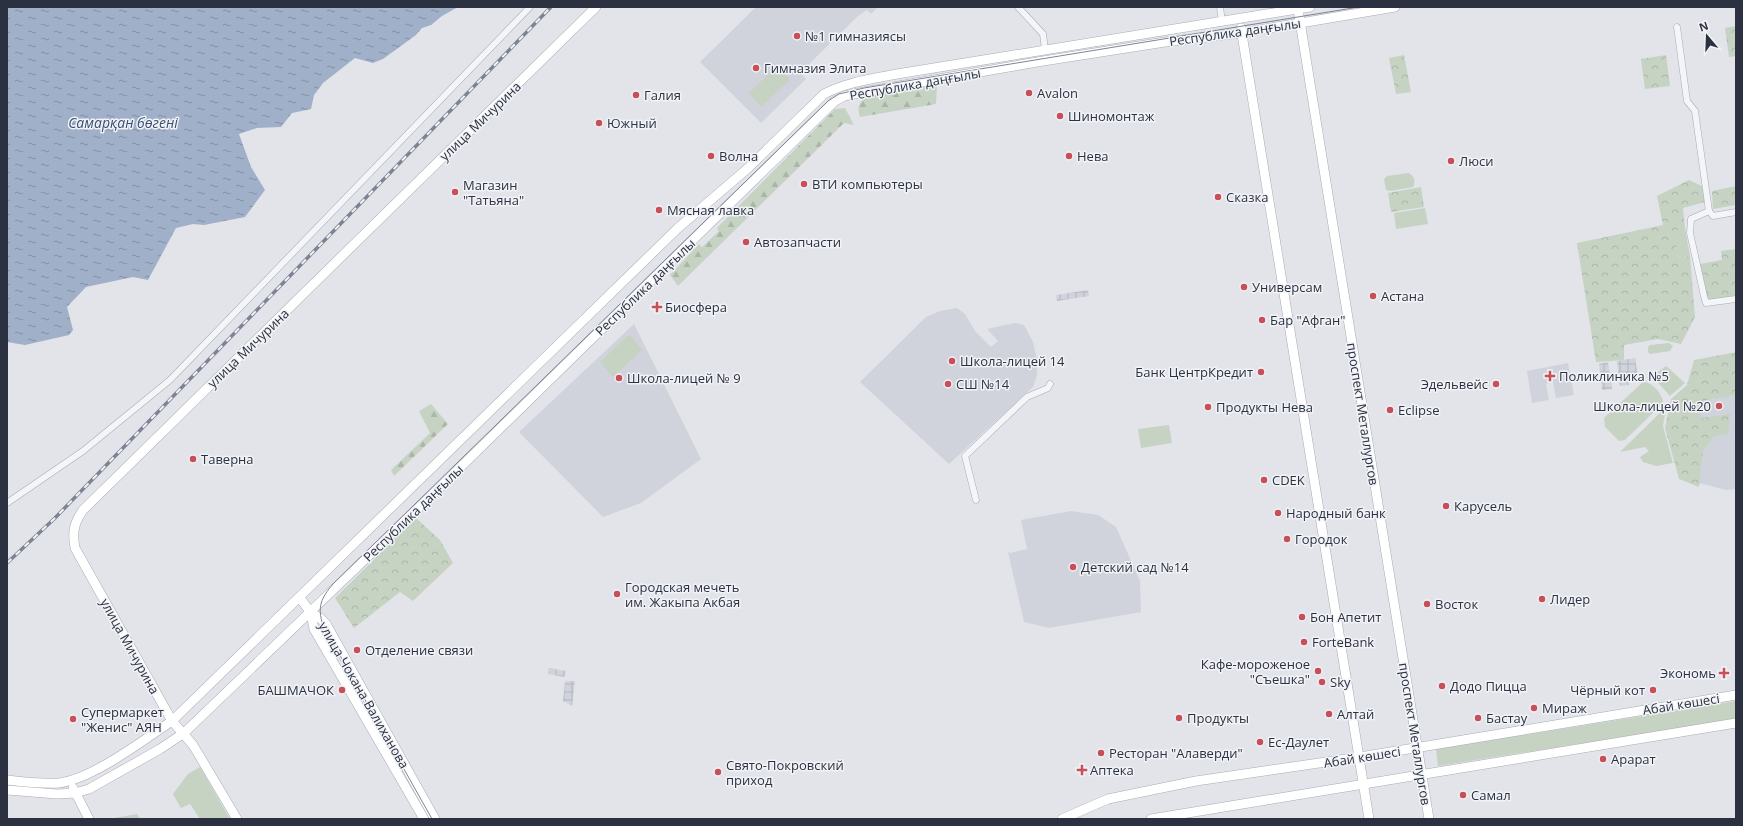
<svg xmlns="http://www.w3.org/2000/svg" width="1743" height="826" font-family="'Open Sans',sans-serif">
<defs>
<pattern id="industrial-grid" width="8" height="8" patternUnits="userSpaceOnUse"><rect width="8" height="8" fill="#d0d3db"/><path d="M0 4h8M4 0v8" fill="none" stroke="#b3b6bd"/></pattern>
<pattern id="forest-firs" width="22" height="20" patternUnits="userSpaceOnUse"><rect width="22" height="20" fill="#c6d3c3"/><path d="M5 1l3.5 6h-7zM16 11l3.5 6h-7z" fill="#aab6a9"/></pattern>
<pattern id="park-crowns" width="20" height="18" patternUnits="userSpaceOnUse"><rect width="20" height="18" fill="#c6d3c3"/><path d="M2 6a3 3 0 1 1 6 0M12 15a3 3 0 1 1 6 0" fill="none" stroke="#aab6a9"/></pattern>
<pattern id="water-ripples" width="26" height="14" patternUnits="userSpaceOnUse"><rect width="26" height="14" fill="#9fb0c8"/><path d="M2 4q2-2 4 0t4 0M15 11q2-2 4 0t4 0" fill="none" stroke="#8290a4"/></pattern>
</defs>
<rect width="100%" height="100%" fill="#e2e4ea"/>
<!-- built -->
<g fill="#d0d3db">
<path d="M756,7h122l-7,7 -4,-4 -9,6 -50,49 -6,9 4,5 -45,44 -61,-61z"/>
<path d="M957,308l8,6 10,17 16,16 7,-6 -11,-12 28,-6 9,2 9,17 4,18v15l-4,12 -84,77 -89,-82 66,-65 14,-6z"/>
<path d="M634,324l67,135 -60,44 -38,14 -84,-85z"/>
<path d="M1568,363l6,32 -18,3 -3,-16 -7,2 3,16 -17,3 -5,-32z"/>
<path d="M1736,379v110l-10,1 -27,-7 -7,-93z"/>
<path d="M1071,511l27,4 18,12 24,54 1,31 -92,16 -25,-6 -16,-70 2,1 17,-4 -6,-29z"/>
</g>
<!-- industrial -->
<g fill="url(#industrial-grid)">
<path d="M1088,290l1,6 -32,5 -1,-6z"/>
<path d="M1635,358l3,18 -10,1 1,8 -9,1 -3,-25z"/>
<path d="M1608,362l4,27 -10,1 -3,-26z"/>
<path d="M549,668l17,3 -2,6 -16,-3z"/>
<path d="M565,681h10l-3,25 -9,-5z"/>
</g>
<!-- grass -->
<g fill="#c6d3c3">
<path d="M777,66l13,14 -29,27 -12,-14z"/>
<path d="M1409,173c5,4 7,7 4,14l-23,4 -4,-1 -2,-11 3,-3z"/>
<path d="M1425,208l3,16 -32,5 -2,-16z"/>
<path d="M1685,228l5,28 -12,2 -5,-28z"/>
<path d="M627,336h4l11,14 -29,27 -13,-15z"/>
<path d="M1669,343l4,3 -3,5 -20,3 -2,-2v-5l2,-2z"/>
<path d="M1666,366l19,17 -15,13 -18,-20z"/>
<path d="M1643,382c9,0 19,11 20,21l-38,37 -6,1 -14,-14 -1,-9z"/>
<path d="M1666,407l-3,19 10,37 -17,3 -13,-4 -3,-5 9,-6 -4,-4 -25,5z"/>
<path d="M1169,425l3,18 -31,5 -3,-19z"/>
<path d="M1736,701v18l-298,47 -2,-17z"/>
<path d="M200,767l30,52h-30l-10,-15 -9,4 -8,-14 15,-20z"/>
<path d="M137,814l3,5h-28l2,-1z"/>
</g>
<!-- forest -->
<g fill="url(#forest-firs)">
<path d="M937,85l-1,19 -76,13c-1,-4 -3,-11 1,-15 8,-11 60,-15 76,-17z"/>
<path d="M845,108l9,17 -10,-2 -166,163 -8,-11 29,-31 3,3 17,-16 -2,-3 118,-119z"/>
<path d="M431,404l17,20 -54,52 -3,-6 39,-37 -11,-22z"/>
</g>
<!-- park -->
<g fill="url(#park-crowns)">
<path d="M1736,26v30l-7,1 -4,-29z"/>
<path d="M1404,55l7,37 -15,2 -7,-36z"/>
<path d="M1666,55l4,31 -25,3 -4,-30z"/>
<path d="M1689,180l15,7 1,15 -22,6 2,20 -11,3 4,27 12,-2 5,61 -14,27 -23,-5 -34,6v15l-28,2 -19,-119 86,-18 -6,-29z"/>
<path d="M1736,186v19l-23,4 -1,-18z"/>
<path d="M1421,187l3,20 -33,5 -3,-19z"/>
<path d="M1736,249v47l-28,4 -8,-36 22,-4 -1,-9z"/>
<path d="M1736,352v43l-36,6 1,17 29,-4 -2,20 -14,2 -11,15 -4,36 -20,-8 -14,-51 6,-29 16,-14 7,-25z"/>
<path d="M416,518l24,22 13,23 -40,38 -13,-9 -46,36 -19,-30z"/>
</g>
<!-- water -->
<path fill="url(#water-ripples)" d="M7,7h451l-16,9 -11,9 -9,3 -6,7 -33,24 -10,4 -18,-5 -32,25 -9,12 -3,14 -19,4 -11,14 -24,1 -18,6 12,33 14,23 -20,27 -41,8 -11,-1 -17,4 -28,52 -15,-3 -47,10 -19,20 6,23 -4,5 -44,10 -18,-3z"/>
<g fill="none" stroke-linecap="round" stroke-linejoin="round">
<defs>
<g id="street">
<path d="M1018,7l25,27 2,16"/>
<path d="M1220,7l2,15"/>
<path d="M1677,27l10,74 8,10 14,100 4,5 23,-4"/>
<path d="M1709,211l-18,8 -1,14 14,63 2,7 30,-4"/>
<path d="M976,500l-11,-44 62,-59 21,-9 2,-4"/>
<path d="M7,503l76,-52 87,-71 360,-373"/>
</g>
<g id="secondary">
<path d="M1298,9l131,810"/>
<path d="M1241,28l128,791"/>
<path d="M300,598l11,15 3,16 110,190"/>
<path d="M311,613l9,5 6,6 109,195"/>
<path d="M7,780c17,2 35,4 52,3 34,-4 84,-43 113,-62l506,-493 69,-59 77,-75c23,-12 48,-15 73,-20l413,-67"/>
<path d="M73,788l16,31"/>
<path d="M7,790l50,4 18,-1 14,-4 71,-40 24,-16 249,-239 402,-393 9,-5 20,-4 179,-31 122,-19 76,-9 154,-26"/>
<path d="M237,819l-44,-74 -21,-24 -97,-173c-3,-16 -1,-25 8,-38l513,-503"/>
<path d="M1062,819l46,-20 88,-18 164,-24 376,-62"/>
<path d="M1151,819l585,-96"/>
</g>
</defs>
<!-- street casing -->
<use href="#street" stroke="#a7abb4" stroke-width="7"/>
<!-- secondary casing -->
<use href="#secondary" stroke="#a7abb4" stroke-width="10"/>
<!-- street -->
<use href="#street" stroke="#f4f5f8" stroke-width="6"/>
<!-- secondary -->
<use href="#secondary" stroke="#fff" stroke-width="9"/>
<!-- tram -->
<path stroke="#7c8392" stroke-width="1" d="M432,819l-109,-194c-6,-18 -2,-27 10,-41l495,-483 11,-7 25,-6 495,-81"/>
<defs>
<path id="rail" d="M7,563l47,-44 497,-512"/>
</defs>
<!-- rail casing -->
<use href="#rail" stroke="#7c8392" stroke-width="3.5"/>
<!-- rail -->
<use href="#rail" stroke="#f1f3f7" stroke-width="2" stroke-dasharray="6" stroke-linecap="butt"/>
</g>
<!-- markers -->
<g fill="#c84e58" stroke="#f1f3f7" stroke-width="1.5">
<circle cx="797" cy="36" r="4"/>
<circle cx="756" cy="68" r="4"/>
<circle cx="1029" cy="93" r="4"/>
<circle cx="636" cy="95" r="4"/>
<circle cx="1060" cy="116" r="4"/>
<circle cx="599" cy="123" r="4"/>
<circle cx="711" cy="156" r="4"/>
<circle cx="1069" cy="156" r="4"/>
<circle cx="1451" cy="161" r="4"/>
<circle cx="804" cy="184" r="4"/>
<circle cx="455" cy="192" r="4"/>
<circle cx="1218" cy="197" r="4"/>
<circle cx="659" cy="210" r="4"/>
<circle cx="746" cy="242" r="4"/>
<circle cx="1244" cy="287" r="4"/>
<circle cx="1373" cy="296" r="4"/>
<path d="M655 301h4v4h4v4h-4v4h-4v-4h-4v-4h4z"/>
<circle cx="1262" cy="320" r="4"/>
<circle cx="952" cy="361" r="4"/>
<circle cx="1261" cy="372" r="4"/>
<path d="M1548 370h4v4h4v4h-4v4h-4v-4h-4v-4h4z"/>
<circle cx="619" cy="378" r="4"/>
<circle cx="948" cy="384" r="4"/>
<circle cx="1496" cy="384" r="4"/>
<circle cx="1719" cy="406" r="4"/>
<circle cx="1208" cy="407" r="4"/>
<circle cx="1390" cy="410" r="4"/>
<circle cx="193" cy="459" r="4"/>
<circle cx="1264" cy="480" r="4"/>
<circle cx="1446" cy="506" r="4"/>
<circle cx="1278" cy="513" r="4"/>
<circle cx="1287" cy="539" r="4"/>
<circle cx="1073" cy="567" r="4"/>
<circle cx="617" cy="594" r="4"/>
<circle cx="1542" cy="599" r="4"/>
<circle cx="1427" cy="604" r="4"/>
<circle cx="1302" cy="617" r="4"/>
<circle cx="1304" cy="642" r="4"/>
<circle cx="357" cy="650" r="4"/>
<circle cx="1318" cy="671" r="4"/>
<path d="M1722 667h4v4h4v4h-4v4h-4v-4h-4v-4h4z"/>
<circle cx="1322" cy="682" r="4"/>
<circle cx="1442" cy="686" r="4"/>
<circle cx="342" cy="690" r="4"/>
<circle cx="1653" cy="690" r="4"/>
<circle cx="1534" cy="708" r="4"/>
<circle cx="1329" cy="714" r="4"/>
<circle cx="1179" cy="718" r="4"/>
<circle cx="1478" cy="718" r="4"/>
<circle cx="73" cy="719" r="4"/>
<circle cx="1260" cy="742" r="4"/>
<circle cx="1101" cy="753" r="4"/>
<circle cx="1603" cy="759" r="4"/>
<path d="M1080 764h4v4h4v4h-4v4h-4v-4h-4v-4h4z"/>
<circle cx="718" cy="772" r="4"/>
<circle cx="1463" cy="795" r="4"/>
</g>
<g text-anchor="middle" stroke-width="3" stroke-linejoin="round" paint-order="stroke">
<!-- street labels -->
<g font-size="13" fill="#2b3141" stroke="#f1f3f7">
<text transform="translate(1235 32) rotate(-8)" y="5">Республика даңғылы</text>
<text transform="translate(915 84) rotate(-10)" y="5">Республика даңғылы</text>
<text transform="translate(480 121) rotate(-44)" y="5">улица Мичурина</text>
<text transform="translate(645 287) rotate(-44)" y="5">Республика даңғылы</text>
<text transform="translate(248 348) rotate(-44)" y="5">улица Мичурина</text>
<text transform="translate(1363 414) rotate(81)" y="5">проспект Металлургов</text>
<text transform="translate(413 513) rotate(-44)" y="5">Республика даңғылы</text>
<text transform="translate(130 646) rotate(61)" y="5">улица Мичурина</text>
<text transform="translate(364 695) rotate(60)" y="5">улица Чокана Валиханова</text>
<text transform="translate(1681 704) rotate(-9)" y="5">Абай көшесі</text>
<text transform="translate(1415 734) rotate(81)" y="5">проспект Металлургов</text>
<text transform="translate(1362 757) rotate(-9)" y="5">Абай көшесі</text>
</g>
<!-- poi labels -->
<g font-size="13" fill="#2b3141" stroke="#f1f3f7" text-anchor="start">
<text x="805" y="41">№1 гимназиясы</text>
<text x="764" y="73">Гимназия Элита</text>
<text x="1037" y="98">Avalon</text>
<text x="644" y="100">Галия</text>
<text x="1068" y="121">Шиномонтаж</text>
<text x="607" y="128">Южный</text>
<text x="719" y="161">Волна</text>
<text x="1077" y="161">Нева</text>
<text x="1459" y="166">Люси</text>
<text x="812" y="189">ВТИ компьютеры</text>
<text x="463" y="190">Магазин<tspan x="463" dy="15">"Татьяна"</tspan></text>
<text x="1226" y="202">Сказка</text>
<text x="667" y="215">Мясная лавка</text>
<text x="754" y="247">Автозапчасти</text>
<text x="1252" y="292">Универсам</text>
<text x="1381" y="301">Астана</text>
<text x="665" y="312">Биосфера</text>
<text x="1270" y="325">Бар "Афган"</text>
<text x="960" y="366">Школа-лицей 14</text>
<text x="1253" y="377" text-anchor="end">Банк ЦентрКредит</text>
<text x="1559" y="381">Поликлиника №5</text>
<text x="627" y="383">Школа-лицей № 9</text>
<text x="956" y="389">СШ №14</text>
<text x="1488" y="389" text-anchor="end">Эдельвейс</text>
<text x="1711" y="411" text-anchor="end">Школа-лицей №20</text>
<text x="1216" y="412">Продукты Нева</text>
<text x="1398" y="415">Eclipse</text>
<text x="201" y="464">Таверна</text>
<text x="1272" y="485">CDEK</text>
<text x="1454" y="511">Карусель</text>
<text x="1286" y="518">Народный банк</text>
<text x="1295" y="544">Городок</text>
<text x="1081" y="572">Детский сад №14</text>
<text x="625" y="592">Городская мечеть<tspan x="625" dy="15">им. Жакыпа Акбая</tspan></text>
<text x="1550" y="604">Лидер</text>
<text x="1435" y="609">Восток</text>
<text x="1310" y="622">Бон Апетит</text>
<text x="1312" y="647">ForteBank</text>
<text x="365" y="655">Отделение связи</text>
<text x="1310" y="669" text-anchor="end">Кафе-мороженое<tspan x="1310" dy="15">"Cъешка"</tspan></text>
<text x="1716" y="678" text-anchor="end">Экономь</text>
<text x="1330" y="687">Sky</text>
<text x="1450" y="691">Додо Пицца</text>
<text x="334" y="695" text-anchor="end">БАШМАЧОК</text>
<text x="1645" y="695" text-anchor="end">Чёрный кот</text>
<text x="1542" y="713">Мираж</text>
<text x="81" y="717">Супермаркет<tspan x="81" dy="15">"Женис" АЯН</tspan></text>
<text x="1337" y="719">Алтай</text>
<text x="1187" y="723">Продукты</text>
<text x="1486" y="723">Бастау</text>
<text x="1268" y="747">Ес-Даулет</text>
<text x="1109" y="758">Ресторан "Алаверди"</text>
<text x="1611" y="764">Арарат</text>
<text x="726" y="770">Свято-Покровский<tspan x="726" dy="15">приход</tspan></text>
<text x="1090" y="775">Аптека</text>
<text x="1471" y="800">Самал</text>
</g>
<!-- water labels -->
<g font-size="14" font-style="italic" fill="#374d73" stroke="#f1f3f7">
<text x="123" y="128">Самарқан бөгені</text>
</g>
</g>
<!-- border -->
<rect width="1743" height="826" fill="none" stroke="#2b3141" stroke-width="16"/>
<!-- north arrow -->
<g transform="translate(1707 36) rotate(341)" stroke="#f1f3f7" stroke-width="3" paint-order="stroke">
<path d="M0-3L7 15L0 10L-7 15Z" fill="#2b3141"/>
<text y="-6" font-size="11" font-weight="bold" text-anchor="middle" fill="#2b3141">N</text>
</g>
</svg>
